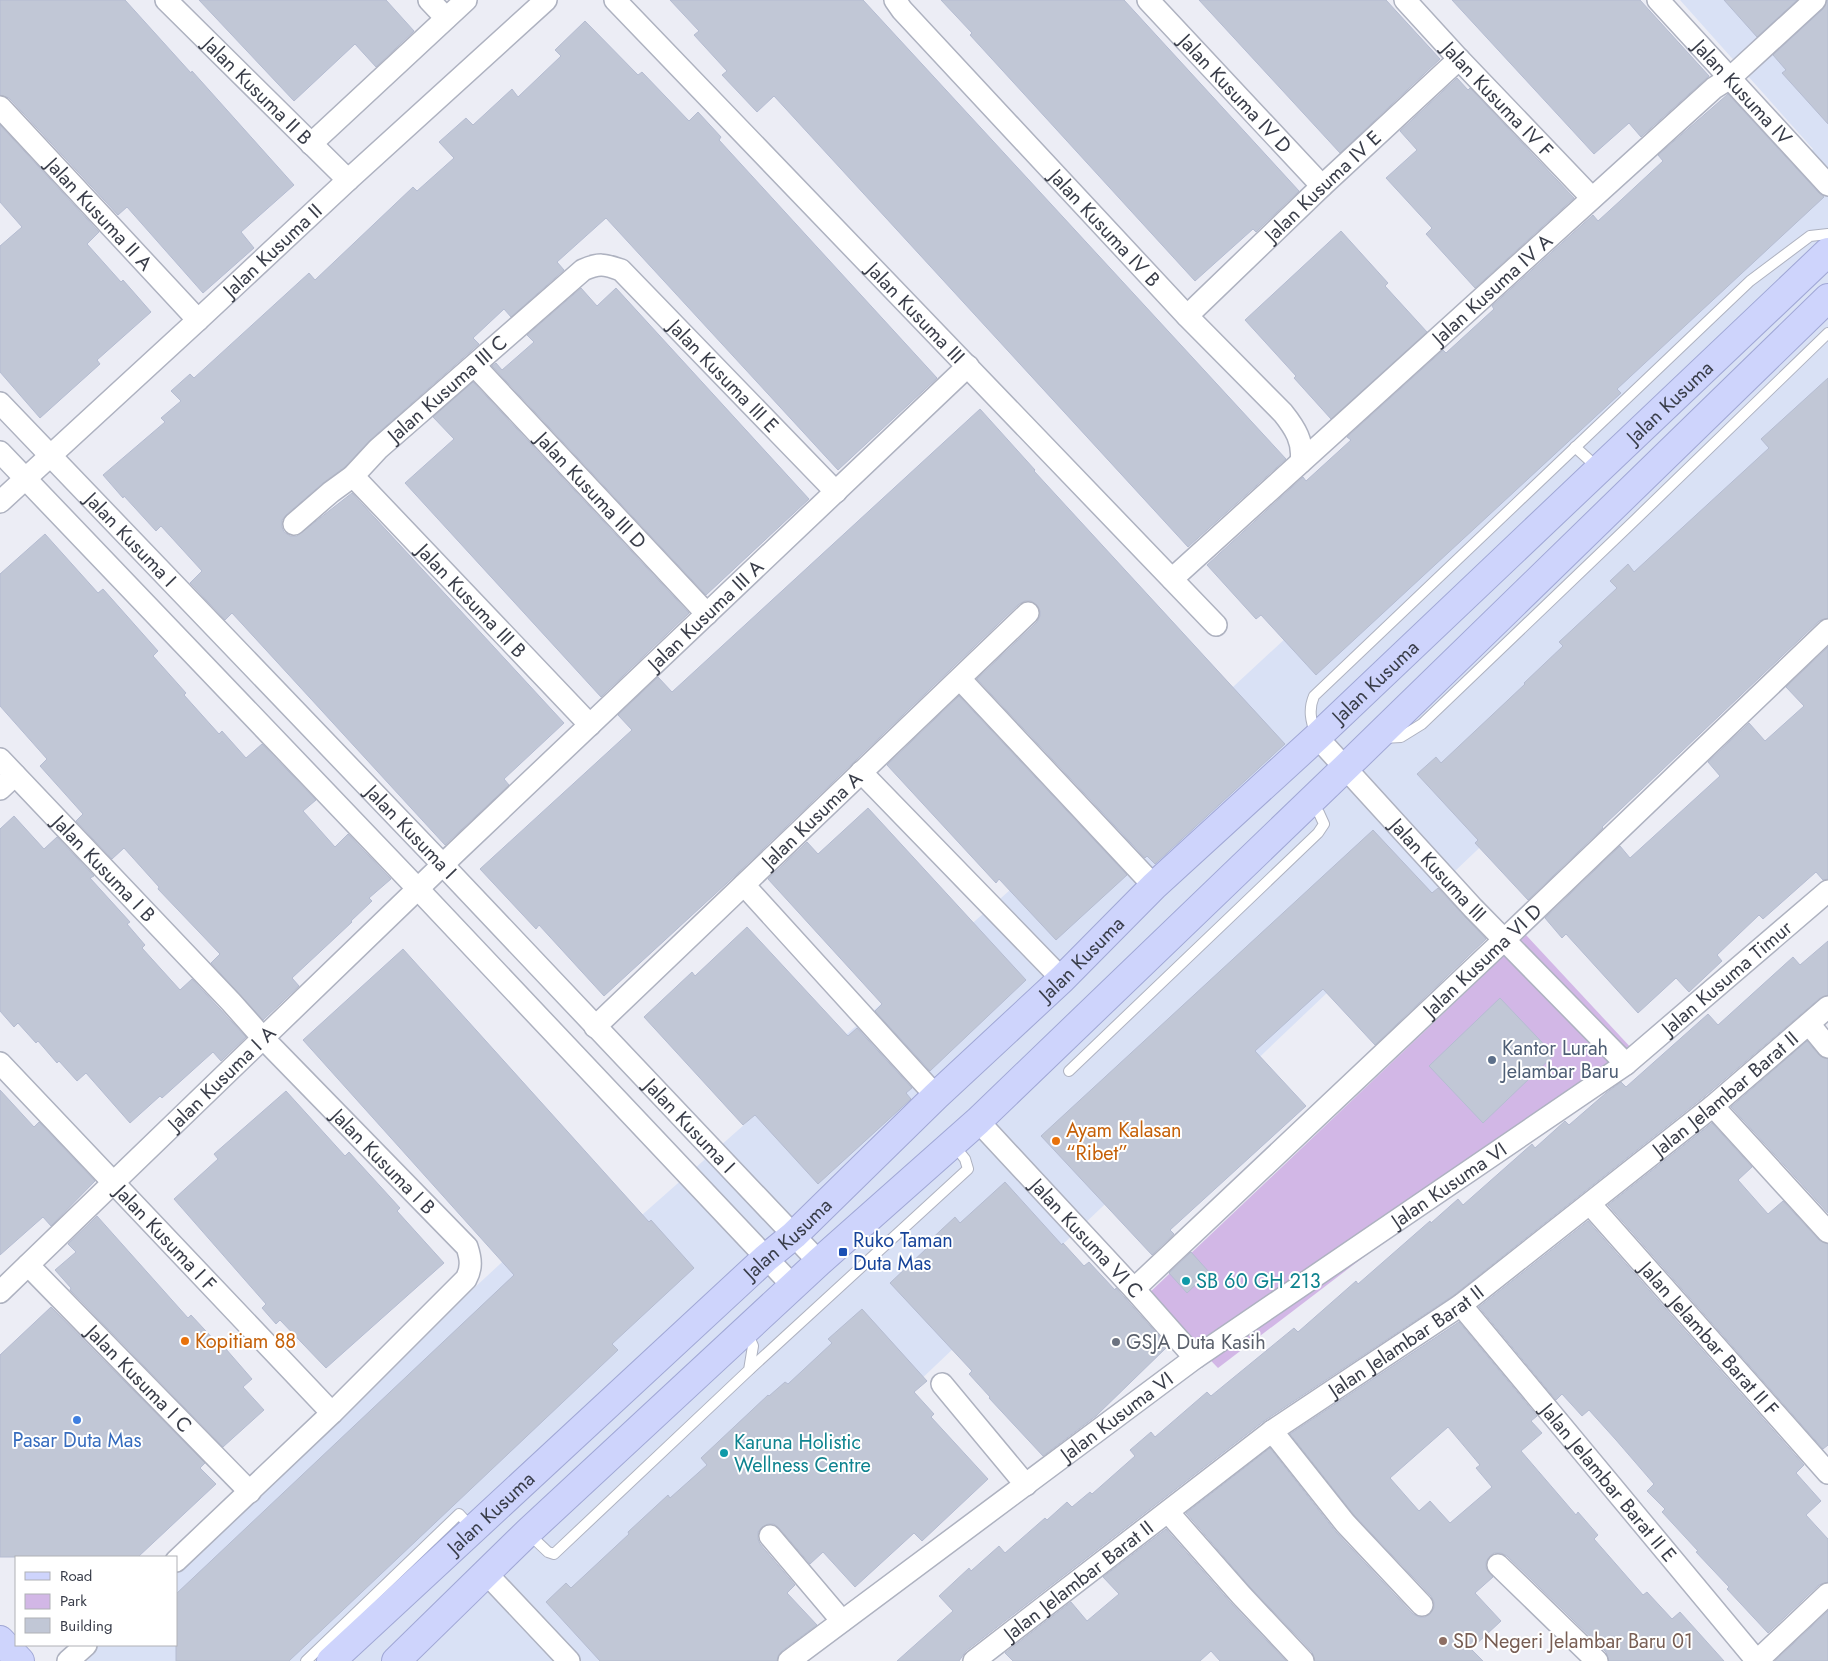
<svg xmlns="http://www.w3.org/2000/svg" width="1828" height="1661" font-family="Jost,sans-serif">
<rect width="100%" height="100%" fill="#ecedf5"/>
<!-- commercial -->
<path fill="#d9e1f5" d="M1680,0h148v516l-1203,1145h-553l17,-16h87v-81l337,-312 70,15 511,-451 719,-667z"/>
<!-- green -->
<path fill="#d2b7e6" d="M1526,935l108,116 -416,317 -71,-73z"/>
<!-- building -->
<g fill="#c1c7d6" stroke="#b5bcd1" fill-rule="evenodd">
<path d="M0,0h125l66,73 1,-2 102,114 -53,47 13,16 -51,45 -76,-86 -9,8 -109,-117 -9,-3z"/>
<path d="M199,0h187l28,31 -38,36 -21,-23 -61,57z"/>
<path d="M670,0h193l423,459 -98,88 -414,-451 -17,16 -35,-37 5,-4 -33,-36 5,-4z"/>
<path d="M941,0h183l175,191 -43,41 -3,-3 -58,52 -225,-246 2,-2z"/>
<path d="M1199,0h187l54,59 -100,94z"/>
<path d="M1452,0h188l69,76 -68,61 -12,-14 -35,31z"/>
<path d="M1724,0h73l-40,37z"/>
<path d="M1827,0h1v124l-46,-51 4,-3 -13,-15 50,-46z"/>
<path d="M585,21l53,54 4,-3 47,49 9,-9 23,25 -2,3 218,238 -99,92 -232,-252 -49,44 7,8 -53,47 -7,-8 -31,29 6,6 -109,96 -25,27 -22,16 -37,32 -4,5v7l2,5 6,4h7l55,-43 212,230 -60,56 5,6 -64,60 -213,-232 -7,7 -35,-37 12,-12 -41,-45 -5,5 -32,-35 -1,2 -20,-23 62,-53 -4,-4 20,-17 -10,-10 19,-17 4,4 115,-105 6,7 98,-93 4,4 37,-33 -15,-16 27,-24 7,7 39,-36 6,8 43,-41 -6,-6z"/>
<path d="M1457,78l11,12 2,-2 104,110 -99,90 -49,-54 6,-6 -46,-50 31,-28 -17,-19z"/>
<path d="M1728,94l91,99 5,4 -207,192 4,4 -305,282 -55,-60 -5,4 -49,-54 96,-88 3,4 45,-41 -4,-3 96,-87 3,3 48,-44 -2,-3 101,-91 5,6 23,-21 42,-39 -5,-6z"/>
<path d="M0,125l99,107 -12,12 34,38 2,-2 28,32 -54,48 3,4 -60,54 -40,-46v-126l22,-19 -22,-25z"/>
<path d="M1341,231l47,52 -3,3 42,46 -96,87 -37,-41 2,-2 -51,-56z"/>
<path d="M581,288l16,18 19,-18 193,211 -103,96 -214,-229 4,-3 6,7 32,-28 -7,-7z"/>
<path d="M1828,378v240l-9,3 -217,206 1,1 -75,72 -53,-57 3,-3 -61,-66 19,-17 5,6 84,-79 -1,-1 39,-37 -4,-4 58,-54 -7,-7 18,-17 6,8 135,-124 -8,-9z"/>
<path d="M473,382l216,231 -88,84 -196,-214 49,-44 -21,-22z"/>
<path d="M980,409l55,61 -1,1 251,273 -130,120 -8,-8 -2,2 -168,-179 60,-57 3,-6v-5l-3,-6 -6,-4h-6l-6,3 -280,268 -135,124 -65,-71 -3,4 -56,-60 152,-139 -14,-15 40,-38 14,15z"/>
<path d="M45,534l53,59 5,-4 55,62 -5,5 33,37 -2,2 35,39 3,-3 24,27 16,-14 54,56 -13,11 32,36 13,-13 43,45 -22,19 3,3 -21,20 1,1 -60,56 7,8 -36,34 -52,-57 9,-9 -62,-65 1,-2 -35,-39 -12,11 -36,-38 7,-7 -43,-48 7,-7 -47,-53v-132z"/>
<path d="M1828,647v232l-5,1 -7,-8 -53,47 -4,-4 -42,40 5,6 -33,31 -13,-14 -38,35 -72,-79 -4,4 -17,-20 75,-72 10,12 90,-82 -12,-14 41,-39 16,18 39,-35 -18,-19z"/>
<path d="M959,696l168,179 -71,65 -57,-61 -3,4 -109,-118z"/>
<path d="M868,808l158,172 -96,91 -55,-60 7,-7 -114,-125 39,-37 11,12z"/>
<path d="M14,816l30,33 13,-12 37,39 -4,2 40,44 -3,2 18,21 -3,3 38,42 12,-11 54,58 -25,24 -8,-9 -51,46 -2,-2 -30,27 -44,-50 -9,8 -18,-20 -2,2 -19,-22 -2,2 -18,-20 -4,4 -14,-16v-182z"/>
<path d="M1373,830l59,63 6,-5 48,51 -111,106 -52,-56 -68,62 51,55 -136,124 4,4 -22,21 -111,-119z"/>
<path d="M747,927l101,109 9,-8 55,60 -6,5 5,6 -93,85 -63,-69 -12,10 -99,-108 48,-45 3,4z"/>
<path d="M1828,941v54l-8,3 -115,98 -251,199 -190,126 -298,230 -7,10h-62l56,-50 -14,-15 30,-28 2,3 28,-25 6,7 40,-35 2,2 20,-18 5,5 18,-15 2,2 43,-38 -5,-6 21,-18 4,5 52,-45 4,4 83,-68 4,4 58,-51 2,3 72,-63 1,2 27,-24 5,6 69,-61 3,4 30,-27 4,4 37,-32 15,-11 5,5 82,-73 10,11 75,-68 7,8z"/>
<path d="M403,949l246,273 2,-2 43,48 -82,76 6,6 -329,311h-113v-67l338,-319 -211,-235z"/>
<path d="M1500,998l54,57 -71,68 -54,-57z"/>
<path d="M1807,1041l12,14 9,4v154l-97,-106z"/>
<path d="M0,1090l34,37 5,-5 56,59 -44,45 -8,-9 -43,38z"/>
<path d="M286,1091l59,65 4,-4 51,56 -3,3 47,52 -118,105 -46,-48 -4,4 -14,-16 4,-4 -92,-105 44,-40 -4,-5z"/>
<path d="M1712,1123l40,44 -14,13 30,34 15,-13 36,39 9,4v201l-5,4 -215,-244z"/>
<path d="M1005,1182l57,63 1,-2 21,23 5,-4 26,28 1,-2 52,58 -72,70 -53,40 -54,-58 1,-1 -21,-23 3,-3 -82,-88 37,-35 -2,-3 30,-28 5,6z"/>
<path d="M97,1216l91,102 3,-3 26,28 2,-2 33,38 -9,8 21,23 -41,37 -153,-157 1,-2 -16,-18 21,-18 -8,-8z"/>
<path d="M1588,1221l216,244 -8,8 25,28 -15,14 22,24v43l-9,3 -51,48 -41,-44 2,-2 -33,-35 2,-1 -36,-39 3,-3 -18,-18 7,-7 -38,-44 -27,-30 -7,6 -20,-22 -6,6 -77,-93z"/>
<path d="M1191,1252l18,20 -22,21 -18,-20z"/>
<path d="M51,1307l154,156 -5,5 16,16 -78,73h-138v-202z"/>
<path d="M862,1309l65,72 -13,11 20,22 -3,3 57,62 -66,62 -8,-8 -59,54 -32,-35 -13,12 -31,-36 -5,-4h-6l-6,3 -4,5v7l2,5 35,41 -8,8 30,32 -35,26 -4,5 -1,5h-177l-54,-59 20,-19 5,5 58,-54 -1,-2 40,-37 2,3 37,-33 -6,-7 67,-63 1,1 16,-14 3,2 44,-41 -4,-4z"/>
<path d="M1459,1322l78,94 -6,5 11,12 -21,18 55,64 2,-3 20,23 -4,4 49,56 4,-3 25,27 8,-7 44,49h-115l-3,-9 -99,-96 -6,-3h-7l-5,4 -3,5v6l7,9 -18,16 26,28 -30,28 12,12h-168l-3,-9 -62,-65 -64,-74 84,-65 66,84 77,82 6,3h6l5,-3 4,-6v-6l-3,-6 -77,-81 -64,-81zM1448,1427l32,38 -4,3 16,19 -42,36 -20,-22 -11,10 -29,-33z"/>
<path d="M1166,1529l66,75 54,57h-66l-9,-10 -11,10h-187l-8,-8 66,-51 16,19 32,-27 -16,-17z"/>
<path d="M1828,1611v50h-53z"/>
</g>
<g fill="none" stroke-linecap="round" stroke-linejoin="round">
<defs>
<g id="lane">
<path d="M1575,447l23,21"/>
<path d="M1316,736c-5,-15 -8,-26 -2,-40l436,-415 60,-45 18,-2"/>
<path d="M1383,738l18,-1 21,-13 213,-204 193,-187"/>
<path d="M1069,1071l249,-238 6,-9 -5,-11 -9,-10"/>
<path d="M750,1369l218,-200 -3,-10 -12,-15"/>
<path d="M528,1533l20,19 6,2 195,-184 4,-24 -7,-16"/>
<path d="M306,1661l153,-147 13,14"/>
</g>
<g id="street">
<path id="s1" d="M166,0l182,180"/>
<path d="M429,0l17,18"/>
<path id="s2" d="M615,0l601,625"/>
<path id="s3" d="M895,0l7,10 285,306 96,97c12,15 21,29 18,49"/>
<path id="s4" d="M1148,0l174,186"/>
<path id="s5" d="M1405,0l54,59 133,139"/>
<path id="s6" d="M1658,0l170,185"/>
<path id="s7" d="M0,107l198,213"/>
<path d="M311,144l155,-144"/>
<path id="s8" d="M1187,316l135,-130 137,-127"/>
<path id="s9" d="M475,366l232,248"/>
<path id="s10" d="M0,403l443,462 376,397"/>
<path d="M0,452l418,437 375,397"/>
<path id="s11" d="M353,476l237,249"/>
<path id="s12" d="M0,502l198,-182 150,-140 198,-180"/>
<path id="s13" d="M294,524l37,-32 22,-16 25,-27 205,-179c16,-7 21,-6 38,0l215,222"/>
<path id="s14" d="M1172,579l542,-491 16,-10 85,-78"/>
<path d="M960,679l194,207"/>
<path id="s15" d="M1317,737l156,171 153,156"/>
<path id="s16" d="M0,759l231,243 32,36 204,209c4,12 5,21 -1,32l-134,134 -156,148"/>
<path d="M861,772l201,207"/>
<path d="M0,789l15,-14"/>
<path d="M744,885l192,211"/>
<path d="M1809,1024l19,23"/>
<path id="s17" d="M595,1027l433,-414"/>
<path id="s18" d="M0,1063l332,350"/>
<path d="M1713,1106l115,126"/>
<path id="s19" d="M978,1121l156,168 61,69"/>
<path id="s20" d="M1590,1204l238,269"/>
<path id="s21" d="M28,1265l222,227"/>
<path id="s22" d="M1134,1289l371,-350 323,-309"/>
<path id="s23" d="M0,1292l458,-442 510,-484"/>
<path id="s24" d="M1461,1305l296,356"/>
<path d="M942,1384l84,101"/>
<path d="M1272,1431l73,92 77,82"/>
<path d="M1168,1512l73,83 62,66"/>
<path d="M770,1536l72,85"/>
<path d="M1498,1565l99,96"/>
<path d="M486,1573l83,88"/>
<path d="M68,1661l18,-16"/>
<path id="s25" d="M789,1661l406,-303 431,-294 202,-173"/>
<path id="s26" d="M974,1661l298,-230 189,-126 252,-199 115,-99"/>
<path d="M1757,1661l71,-67"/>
</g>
<g id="secondary">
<path d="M0,1640l20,21"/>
<path id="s27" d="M331,1661l435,-403 28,-23 142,-139 126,-117 92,-93 163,-149 511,-485"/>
<path d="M396,1661l132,-129 291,-270 159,-141 367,-353 483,-470"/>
</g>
</defs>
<!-- lane casing -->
<use href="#lane" stroke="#aeb2c0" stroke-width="12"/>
<!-- street casing -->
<use href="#street" stroke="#aeb2c0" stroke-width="24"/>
<!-- secondary casing -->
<use href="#secondary" stroke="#a0a7d5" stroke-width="30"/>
<!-- lane -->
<use href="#lane" stroke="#fff" stroke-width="10"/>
<!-- street -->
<use href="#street" stroke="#fff" stroke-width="21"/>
<!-- secondary -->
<use href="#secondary" stroke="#ced4fc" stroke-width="28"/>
</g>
<!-- markers -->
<circle fill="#5c6f8a" stroke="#fff" stroke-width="2" cx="1492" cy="1060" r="5"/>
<g fill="#e8710a" stroke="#fff" stroke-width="2">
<circle cx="1056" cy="1141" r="5"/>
<circle cx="185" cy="1341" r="5"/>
</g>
<rect fill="#1a4fb4" stroke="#fff" stroke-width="2" x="838" y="1247" width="10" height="10" rx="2.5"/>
<g fill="#0f9aa8" stroke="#fff" stroke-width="2">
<circle cx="1186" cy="1281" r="5"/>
<circle cx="724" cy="1453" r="5"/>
</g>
<circle fill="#6b7280" stroke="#fff" stroke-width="2" cx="1116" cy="1342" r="5"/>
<circle fill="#3f7fe0" stroke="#fff" stroke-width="2" cx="77" cy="1420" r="5"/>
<circle fill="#8d6e63" stroke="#fff" stroke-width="2" cx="1443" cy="1641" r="5"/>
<g text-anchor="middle" stroke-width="4" stroke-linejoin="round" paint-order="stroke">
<!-- street labels -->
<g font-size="20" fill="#393d49" stroke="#fff">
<text dy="7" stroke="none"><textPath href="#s1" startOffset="129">Jalan Kusuma II B</textPath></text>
<text dy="7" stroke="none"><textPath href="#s6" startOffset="125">Jalan Kusuma IV</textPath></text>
<text dy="7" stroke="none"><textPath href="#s4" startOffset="128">Jalan Kusuma IV D</textPath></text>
<text dy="7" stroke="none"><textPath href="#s5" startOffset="136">Jalan Kusuma IV F</textPath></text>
<text dy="7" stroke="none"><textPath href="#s8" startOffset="188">Jalan Kusuma IV E</textPath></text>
<text dy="7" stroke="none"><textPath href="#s7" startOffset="146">Jalan Kusuma II A</textPath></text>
<text dy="7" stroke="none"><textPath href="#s3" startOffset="310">Jalan Kusuma IV B</textPath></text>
<text dy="7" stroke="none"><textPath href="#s12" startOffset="371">Jalan Kusuma II</textPath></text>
<text dy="7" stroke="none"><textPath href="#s14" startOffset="432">Jalan Kusuma IV A</textPath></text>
<text dy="7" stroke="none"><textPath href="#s2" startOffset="434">Jalan Kusuma III</textPath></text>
<text dy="7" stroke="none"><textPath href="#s13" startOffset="572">Jalan Kusuma III E</textPath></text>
<text dy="7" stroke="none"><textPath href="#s13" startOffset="205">Jalan Kusuma III C</textPath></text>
<text dy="7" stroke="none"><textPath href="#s27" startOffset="1838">Jalan Kusuma</textPath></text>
<text dy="7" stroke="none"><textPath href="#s9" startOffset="170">Jalan Kusuma III D</textPath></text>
<text dy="7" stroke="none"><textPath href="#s10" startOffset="189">Jalan Kusuma I</textPath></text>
<text dy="7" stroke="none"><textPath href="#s11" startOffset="172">Jalan Kusuma III B</textPath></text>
<text dy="7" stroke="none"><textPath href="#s23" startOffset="978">Jalan Kusuma III A</textPath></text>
<text dy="7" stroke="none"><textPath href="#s27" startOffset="1432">Jalan Kusuma</textPath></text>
<text dy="7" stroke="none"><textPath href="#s17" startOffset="300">Jalan Kusuma A</textPath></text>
<text dy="7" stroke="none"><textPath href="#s10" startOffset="594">Jalan Kusuma I</textPath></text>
<text dy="7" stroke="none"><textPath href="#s16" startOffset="151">Jalan Kusuma I B</textPath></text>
<text dy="7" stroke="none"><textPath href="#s15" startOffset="180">Jalan Kusuma III</textPath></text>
<text dy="7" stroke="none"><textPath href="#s27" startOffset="1028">Jalan Kusuma</textPath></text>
<text dy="7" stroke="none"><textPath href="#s22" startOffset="479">Jalan Kusuma VI D</textPath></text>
<text dy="7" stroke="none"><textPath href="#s25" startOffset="1161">Jalan Kusuma Timur</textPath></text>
<text dy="7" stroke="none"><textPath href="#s23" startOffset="308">Jalan Kusuma I A</textPath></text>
<text dy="7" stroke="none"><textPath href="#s26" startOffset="942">Jalan Jelambar Barat II</textPath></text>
<text dy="7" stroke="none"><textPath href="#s10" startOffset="999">Jalan Kusuma I</textPath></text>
<text dy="7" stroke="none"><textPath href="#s16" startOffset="556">Jalan Kusuma I B</textPath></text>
<text dy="7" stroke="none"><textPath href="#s25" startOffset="814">Jalan Kusuma VI</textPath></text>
<text dy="7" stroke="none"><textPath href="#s18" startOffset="241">Jalan Kusuma I F</textPath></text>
<text dy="7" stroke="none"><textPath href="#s27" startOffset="622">Jalan Kusuma</textPath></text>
<text dy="7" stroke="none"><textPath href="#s19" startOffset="160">Jalan Kusuma VI C</textPath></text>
<text dy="7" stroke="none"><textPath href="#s20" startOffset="180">Jalan Jelambar Barat II F</textPath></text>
<text dy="7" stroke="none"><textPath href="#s26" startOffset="538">Jalan Jelambar Barat II</textPath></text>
<text dy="7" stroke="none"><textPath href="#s21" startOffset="159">Jalan Kusuma I C</textPath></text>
<text dy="7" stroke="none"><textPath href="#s25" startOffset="409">Jalan Kusuma VI</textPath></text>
<text dy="7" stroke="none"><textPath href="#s24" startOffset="231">Jalan Jelambar Barat II E</textPath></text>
<text dy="7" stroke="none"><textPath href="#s27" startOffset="218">Jalan Kusuma</textPath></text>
<text dy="7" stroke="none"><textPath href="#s26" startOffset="132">Jalan Jelambar Barat II</textPath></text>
</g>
<!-- service labels -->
<g font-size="20" fill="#4e5e75" stroke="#fff" text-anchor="start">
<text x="1502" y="1055">Kantor Lurah<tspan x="1502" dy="23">Jelambar Baru</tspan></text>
</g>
<!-- food labels -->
<g font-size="20" fill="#c56008" stroke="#fff" text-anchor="start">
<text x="1066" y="1137">Ayam Kalasan<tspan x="1066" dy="23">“Ribet”</tspan></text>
<text x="195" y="1348">Kopitiam 88</text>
</g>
<!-- transit labels -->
<g font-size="20" fill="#164399" stroke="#fff" text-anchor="start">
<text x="853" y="1247">Ruko Taman<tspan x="853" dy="23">Duta Mas</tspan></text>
</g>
<!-- culture labels -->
<g font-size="20" fill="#0d838f" stroke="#fff" text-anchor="start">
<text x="1196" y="1288">SB 60 GH 213</text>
<text x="734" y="1449">Karuna Holistic<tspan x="734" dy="23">Wellness Centre</tspan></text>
</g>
<!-- worship labels -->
<g font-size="20" fill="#5b616d" stroke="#fff" text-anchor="start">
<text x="1126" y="1349">GSJA Duta Kasih</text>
</g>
<!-- shop labels -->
<g font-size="20" fill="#366cbe" stroke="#fff">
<text x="77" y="1447">Pasar Duta Mas</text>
</g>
<!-- education labels -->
<g font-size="20" fill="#785e54" stroke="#fff" text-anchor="start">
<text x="1453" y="1648">SD Negeri Jelambar Baru 01</text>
</g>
</g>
<!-- legend -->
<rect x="15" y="1556" width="162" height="90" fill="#ffffff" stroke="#b0b1b6"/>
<rect x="25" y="1572" width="25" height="8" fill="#ced4fc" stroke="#b0b1b6"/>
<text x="60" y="1581" font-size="15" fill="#393d49">Road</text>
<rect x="25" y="1594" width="25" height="15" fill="#d2b7e6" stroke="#b0b1b6"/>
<text x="60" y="1606" font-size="15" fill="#393d49">Park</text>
<rect x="25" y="1618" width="25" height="15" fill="#c1c7d6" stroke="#b0b1b6"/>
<text x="60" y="1631" font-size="15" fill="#393d49">Building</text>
</svg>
